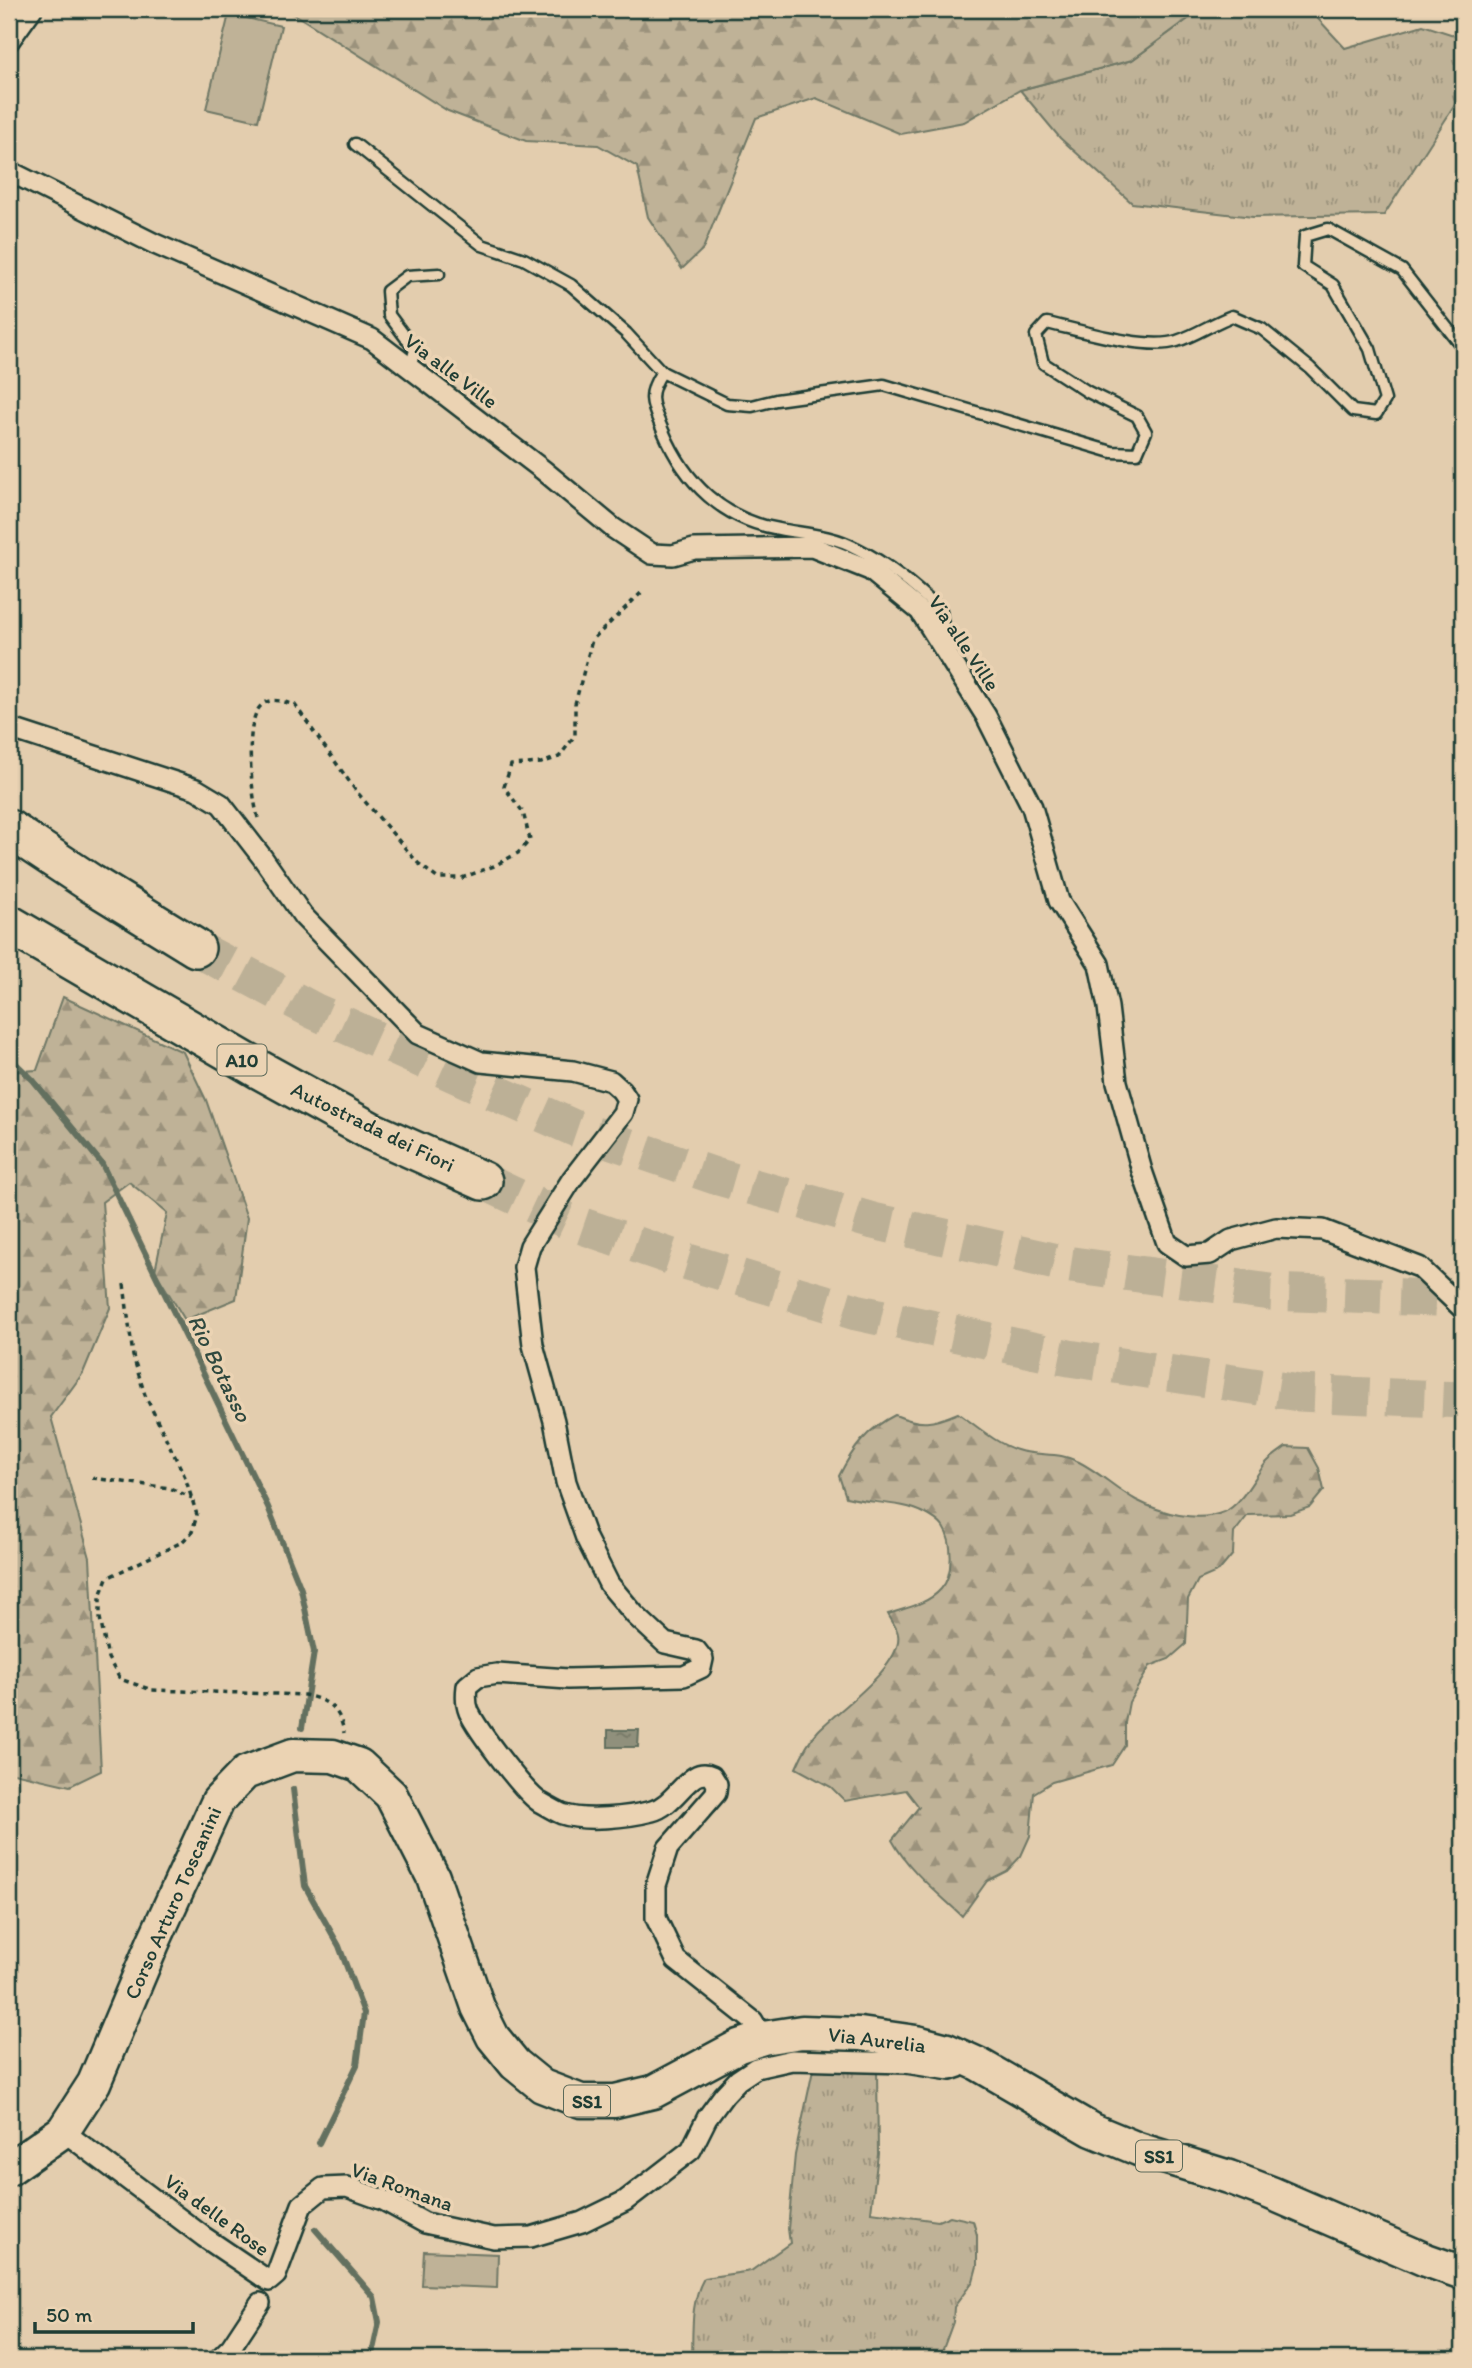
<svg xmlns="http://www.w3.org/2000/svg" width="1472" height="2368" font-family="Itim,sans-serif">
<defs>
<pattern id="grass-tufts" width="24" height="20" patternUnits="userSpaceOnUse" patternTransform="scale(1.75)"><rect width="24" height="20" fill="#bfb297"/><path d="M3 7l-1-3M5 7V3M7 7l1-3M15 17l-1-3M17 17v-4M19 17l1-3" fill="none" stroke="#9b927c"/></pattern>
<pattern id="forest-firs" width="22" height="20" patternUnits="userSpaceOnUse" patternTransform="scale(1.75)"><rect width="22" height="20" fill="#bfb297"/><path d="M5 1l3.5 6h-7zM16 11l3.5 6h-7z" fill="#9b927c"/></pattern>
<pattern id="water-ripples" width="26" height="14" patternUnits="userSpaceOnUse" patternTransform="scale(1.75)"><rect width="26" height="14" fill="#90907b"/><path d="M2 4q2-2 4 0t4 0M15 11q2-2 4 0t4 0" fill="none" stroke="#757766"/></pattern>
</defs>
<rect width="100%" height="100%" fill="#e3cdae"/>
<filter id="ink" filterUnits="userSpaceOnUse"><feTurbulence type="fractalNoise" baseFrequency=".0143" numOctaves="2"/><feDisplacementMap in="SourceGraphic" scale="14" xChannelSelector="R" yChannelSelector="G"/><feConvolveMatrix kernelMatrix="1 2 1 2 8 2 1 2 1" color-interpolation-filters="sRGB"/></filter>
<g filter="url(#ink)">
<!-- grass -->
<g fill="url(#grass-tufts)" stroke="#6f7866" stroke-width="2">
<path d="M1196,9h113l36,39 78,-23 40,13 -1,56 -78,121 -131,2 -121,-14 -72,-65 -40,-48 112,-30 60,-44z"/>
<path d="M877,2069l1,85 -7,58 67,9 12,-5 23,5 4,14v31l-4,15 -19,26 -1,15 -11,30v7h-250c1,-27 -2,-57 12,-81l47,-7 39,-28 -2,-14 7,-74 18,-85z"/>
</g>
<!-- forest -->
<g fill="url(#forest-firs)" stroke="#6f7866" stroke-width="2">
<path d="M281,9h915l-4,7 -60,44 -112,30 -56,32 -63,12 -85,-36 -60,20 -53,131 -21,20 -34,-52 -11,-50 -39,-22 -72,-4 -78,-30 -154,-97z"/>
<path d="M63,997l120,55 23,48 41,118 -11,81 -51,21 -30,-49 12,-58 -38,-31 -27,20 8,106 -27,65 -32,44 39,141 11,213 -31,15 -61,-14v-700l28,-2z"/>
<path d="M958,1413c19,13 37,30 59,37 22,7 41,1 62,12 20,10 37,27 57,38 25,13 61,23 88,12 18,-8 29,-33 41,-48 6,-7 14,-12 21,-17l22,1 11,20 5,22 -14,17 -20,7 -42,1 -14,18 -1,21 -14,17 -21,9 -10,19 -2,45 -17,15 -19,7 -21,36 -4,21v22l-13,20 -60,17 -18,11 -4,43 -9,20 -14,15 -20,10 -25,35c-25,-24 -53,-45 -70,-76l27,-33 -13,-17 -61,11 -14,-14 -35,-19c6,-14 12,-26 22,-37 20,-21 86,-66 80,-97 -1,-6 -7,-14 -10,-20 18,-6 40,-10 53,-25 13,-14 12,-47 2,-62 -3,-5 -13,-11 -17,-13 -24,-13 -54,-10 -80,-17l-7,-21c14,-28 28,-47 56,-61 26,11 37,9 63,-2z"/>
</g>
<!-- park -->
<g fill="#bfb297" stroke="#6f7866" stroke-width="2">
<path d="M229,14l52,12 -23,95 -52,-12z"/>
<path d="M424,2251l74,3 -1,34 -75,-3z"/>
</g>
<!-- water -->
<path fill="url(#water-ripples)" stroke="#636f5f" stroke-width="2" d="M608,1730h31l-1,17h-30z"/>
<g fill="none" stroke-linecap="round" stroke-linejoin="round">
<!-- stream -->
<g stroke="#636f5f" stroke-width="6">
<path d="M9,1057l24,23 69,84 166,343 33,82 13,63 -12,76"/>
<path d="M293,1789l12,97 34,60 25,67 -7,52 -38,78"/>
<path d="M315,2229l59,68 5,25 -8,37"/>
</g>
<!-- highway-tunnel -->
<g stroke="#bcb096" stroke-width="37" stroke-dasharray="37 18" stroke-linecap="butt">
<path d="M196,948l118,63 260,117 141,48 158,45 192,43 205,28 193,7"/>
<path d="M483,1181l85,40 110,38 178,53 213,46 230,35 164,7"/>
</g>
<defs>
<g id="lane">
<path d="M355,144l127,101 42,14 47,26 55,48 36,39"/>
<path d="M410,368l5,-18 -26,-35 -2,-24 20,-15 32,-2"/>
<path d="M945,642l-4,-31c-26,-24 -52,-47 -85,-63 -24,-13 -50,-14 -77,-19 -56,-9 -94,-46 -116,-98 -10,-24 -18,-35 -1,-59l65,32 25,2 24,-6 108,-15 228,67 25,1 9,-21 -9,-16 -49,-24 -45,-29 -7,-28 11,-12c32,7 100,28 130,18 19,-6 36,-18 55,-25l30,13 48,39 43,43 23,3 9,-14 -15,-51 -37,-64 -30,-19 2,-30 23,-7 74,41 61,78"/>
</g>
<g id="street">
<path d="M9,41l23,-32"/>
<path d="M9,171l146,73 217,95 171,131 70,58 39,26 21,1 21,-6 118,-2 58,23 50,41 66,105 46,91 27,94 40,63 9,43 9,75 25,89 25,72 19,13 24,-2 21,-14 45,-12 47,2 96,37 44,42"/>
<path d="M9,728l187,61 25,15 41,53 41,59 115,118 63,28 92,9 38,10 10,9 6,9 -4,14 -51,66 -42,67 -6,21 9,78 21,76 12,61 20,56 23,46 26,31 30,28 31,7 7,9 -2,9 -17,8 -116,3 -71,-5 -19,3 -11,9c-1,8 -1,19 2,26 9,19 53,77 69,89 7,4 17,10 24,13 23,8 67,3 90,-3 26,-7 37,-46 60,-35l5,8 -1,9 -48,55 -12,37v33l20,42 77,61 10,17"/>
<path d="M63,2131l141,106 65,44 7,-6 26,-70 21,-17 24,-1 36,13 42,23 69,15 37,-1 51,-15 43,-21 66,-51 16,-32 17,-23 14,-15 18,-12 36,-8 114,3 44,7 9,-3 5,-9"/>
<path d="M219,2359l12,-12 29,-44"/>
</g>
<path id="primary" d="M9,2169l54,-38 31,-48 59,-140 65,-142 27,-28 48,-18 40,1 26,9 32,30 42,82 45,130 15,30 22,27 27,22 39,15h34l38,-9 86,-46 24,-8 39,-6 58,2 56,8 31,8 31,14 114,66 46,19 91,28 42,16 155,67 37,13"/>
<g id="highway">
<path d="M9,829l83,55 104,64"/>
<path d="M9,924l251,146 111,61 112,50"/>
</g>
</defs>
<!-- lane casing -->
<use href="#lane" stroke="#1f3d34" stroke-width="15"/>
<!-- street casing -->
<use href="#street" stroke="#1f3d34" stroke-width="24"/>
<!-- primary casing -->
<use href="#primary" stroke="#1f3d34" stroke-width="37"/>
<!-- highway casing -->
<use href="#highway" stroke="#1f3d34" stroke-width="42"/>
<!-- path -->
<g stroke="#1f3d34" stroke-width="3.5" stroke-dasharray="5 5" stroke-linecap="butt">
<path d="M258,818c-6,-22 -16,-100 5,-114 10,-7 21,-2 32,1l61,86 62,72 19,15h25l32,-12 24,-13 12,-13 -7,-28 -19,-25 7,-22 30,-2 18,-6 16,-21v-32l17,-64 50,-48"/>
<path d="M124,1284l9,72 12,39 40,82 12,38 -5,17 -10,10 -75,36 -7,18v22l8,40 12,21 32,11 152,5c24,5 36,13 40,38"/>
<path d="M92,1478l78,10 22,10"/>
</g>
<!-- lane -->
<use href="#lane" stroke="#ebd3b3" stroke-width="10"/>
<!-- street -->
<use href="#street" stroke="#ebd3b3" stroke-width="19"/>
<!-- primary -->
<use href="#primary" stroke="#ebd3b3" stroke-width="32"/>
<!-- highway -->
<use href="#highway" stroke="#ebd3b3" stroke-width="37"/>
</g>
</g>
<g text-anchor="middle" stroke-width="7" stroke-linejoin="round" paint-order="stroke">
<!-- shield labels -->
<g fill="#ebd3b3" stroke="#5c6a5a" stroke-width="2">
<rect x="217.5" y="1044.5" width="49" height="31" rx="5"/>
<rect x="564" y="2085.5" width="46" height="31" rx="5"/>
<rect x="1136" y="2140.5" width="46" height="31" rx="5"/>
</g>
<g font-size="19" font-weight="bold" fill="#1f3d34">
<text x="242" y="1067">A10</text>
<text x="587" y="2108">SS1</text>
<text x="1159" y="2163">SS1</text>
</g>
<!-- street labels -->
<g font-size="21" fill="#1f3d34" stroke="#ebd3b3">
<text transform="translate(451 371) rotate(37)" y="7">Via alle Ville</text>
<text transform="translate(964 643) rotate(56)" y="7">Via alle Ville</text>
<text transform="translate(373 1127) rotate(26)" y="7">Autostrada dei Fiori</text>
<text transform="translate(173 1903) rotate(-66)" y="7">Corso Arturo Toscanini</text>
<text transform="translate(877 2040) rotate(7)" y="7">Via Aurelia</text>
<text transform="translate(402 2187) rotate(20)" y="7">Via Romana</text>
<text transform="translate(217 2215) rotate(36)" y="7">Via delle Rose</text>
</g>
<!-- water labels -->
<g font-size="23" font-style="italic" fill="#30493f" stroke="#ebd3b3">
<text transform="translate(220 1368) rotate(64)" y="8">Rio Botasso</text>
</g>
</g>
<!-- margin -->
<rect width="1472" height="2368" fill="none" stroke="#ebd3b3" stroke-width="35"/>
<rect x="18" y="18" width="1437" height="2333" fill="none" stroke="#1f3d34" stroke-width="2.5" filter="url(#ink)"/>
<!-- scale -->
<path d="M35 2322v10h158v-10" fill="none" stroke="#1f3d34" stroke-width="3.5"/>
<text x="46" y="2322" font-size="21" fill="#1f3d34" stroke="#ebd3b3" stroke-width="5" paint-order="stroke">50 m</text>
</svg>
